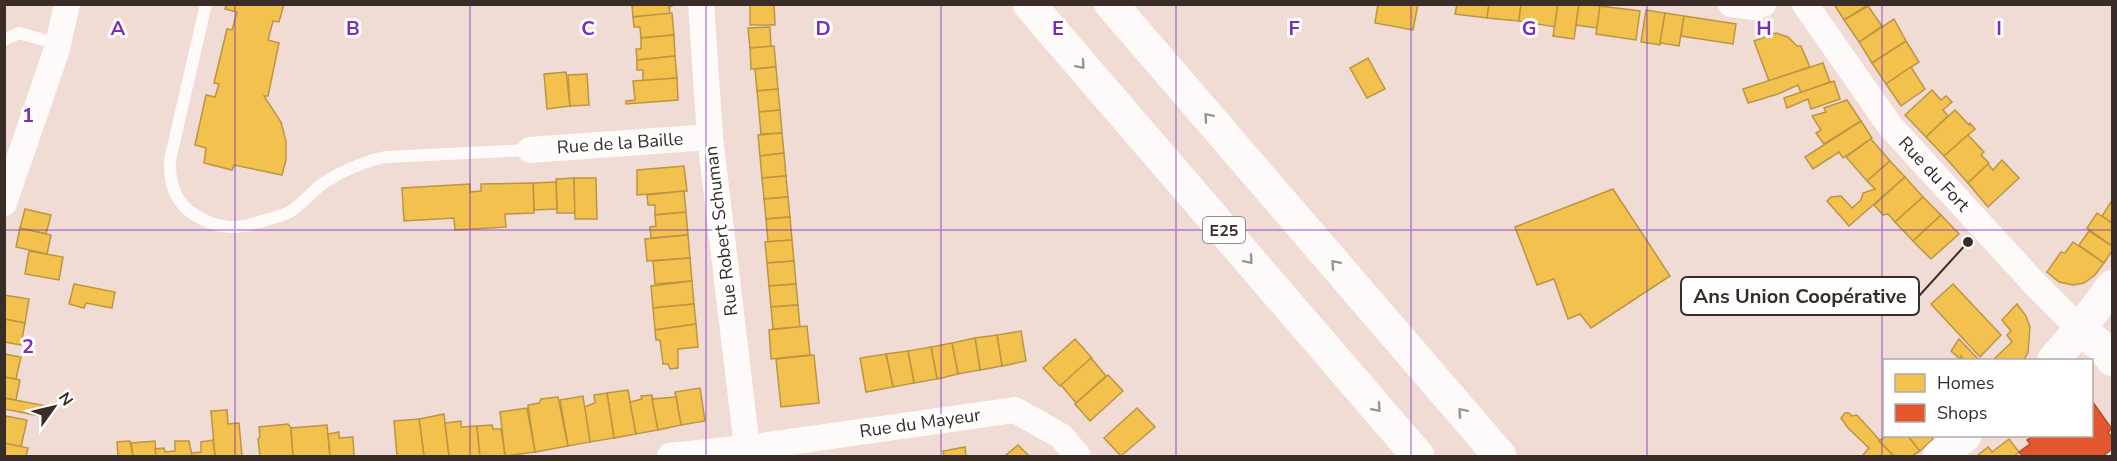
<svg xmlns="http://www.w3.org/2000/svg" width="2117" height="461" font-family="'Nunito Sans',sans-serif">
<rect width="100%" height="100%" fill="#f0dcd4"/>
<!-- homes -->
<g fill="#f2c14e" stroke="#bb9543" stroke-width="1.5">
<path d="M227,4h57l-5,18 -6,-1 -5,19 11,3 -11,53h-4l17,26 5,19v19l-4,15 -48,-10 -2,5 -28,-7 2,-15 -11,-3 11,-50 9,2 4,-13 -5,-1 13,-54 5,1 5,-18 -12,-3z"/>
<path d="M638,4h34v2l-3,1 1,7 -37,3 -1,-11z"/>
<path d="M750,4h24l1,21h-25z"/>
<path d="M1378,4h40l-5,26 -38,-7z"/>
<path d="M1457,4h32l-2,14 -32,-4z"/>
<path d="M1489,4h32l-2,17 -32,-3z"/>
<path d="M1521,4h37l-3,23 -36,-6z"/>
<path d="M1558,4h21l-5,35 -21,-3z"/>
<path d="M1579,4l21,2 -3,22 -21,-3z"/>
<path d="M1834,4h36l-26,16z"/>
<path d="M1600,6l40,5 -4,29 -40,-6z"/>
<path d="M1868,6l14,20 -23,16 -15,-22z"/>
<path d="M1646,10l19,3 -5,32 -19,-3z"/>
<path d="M672,13l2,22 -33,3 -1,-11h-6l-1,-10z"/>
<path d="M1665,13l19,3 -5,30 -19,-3z"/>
<path d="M1684,16l52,8 -3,20 -52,-8z"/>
<path d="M1894,19l12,22 -34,22 -13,-21z"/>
<path d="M770,27l1,20 -21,1 -2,-20z"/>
<path d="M1776,33l12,4 9,9h4l9,21 -41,14 -15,-40z"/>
<path d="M674,35l1,21 -38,4 -1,-11h5v-11z"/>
<path d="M1906,41l13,21 -33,22 -14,-21z"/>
<path d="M774,46l2,21 -25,2 -1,-21z"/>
<path d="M675,56l2,22 -34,3v-11h-6v-10z"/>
<path d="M1368,58l17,31 -18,9 -17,-30z"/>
<path d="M1823,63l7,19 -29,11 -3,-8 -20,9 -30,9 -5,-14z"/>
<path d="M776,67l2,22 -21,2 -2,-22z"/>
<path d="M1911,67l14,22 -24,17 -15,-22z"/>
<path d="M566,72l4,34 -23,3 -3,-35z"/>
<path d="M587,74l2,31 -19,1 -2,-31z"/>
<path d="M677,78l1,22 -52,4v-3l9,-1 -2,-19z"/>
<path d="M1834,81l6,18 -29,10 -3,-10 -21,9 -3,-10z"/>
<path d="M778,89l2,21 -21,2 -2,-21z"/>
<path d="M1932,90l9,10 5,-4 6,6 -9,8 5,6 -22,21 -21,-22z"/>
<path d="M1847,100l14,21 -37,23 -8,-11 5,-3 -9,-14 14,-4 -2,-4z"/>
<path d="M780,110l2,23 -21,1 -2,-22z"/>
<path d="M1955,110l14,15 1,-2 5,6 -31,27 -18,-19z"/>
<path d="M1861,121l11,17 -29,20 -4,-6 -26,17 -8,-12z"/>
<path d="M782,133l2,20 -24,3 -2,-21z"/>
<path d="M1968,135l16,17 -3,3 8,8 -21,20 -24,-27z"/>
<path d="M1871,139l19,22 -23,20 -21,-24z"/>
<path d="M784,153l2,23 -24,2 -2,-22z"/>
<path d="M2002,160l17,18 -31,29 -20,-24 20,-19 5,6z"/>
<path d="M1890,161l15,16 -56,49 -22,-25 4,-4 10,-1 11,12 9,-8 2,-7 12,-4 -8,-8z"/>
<path d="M684,166l3,25 -50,4v-25z"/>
<path d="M786,176l2,21 -24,2 -2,-21z"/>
<path d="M1905,177l18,20 -28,25 -7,-8 -5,1 -9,-10z"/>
<path d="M574,178l1,35h-18l-1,-34z"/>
<path d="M574,178h22l1,41h-22z"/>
<path d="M556,182l1,27 -23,1 -1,-27z"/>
<path d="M533,183l1,30 -29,1 1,13 -51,3 -1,-12 -50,3 -2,-33 68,-4v8l11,-1v-7z"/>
<path d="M1613,189l57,87 -79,52 -11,-14 -12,5 -14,-40 -17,6 -22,-58z"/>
<path d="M684,191l2,21 -31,3v-10h-7l-1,-10z"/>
<path d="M788,197l2,20 -24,2 -2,-20z"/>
<path d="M1923,197l18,18 -28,26 -18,-19z"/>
<path d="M2111,202l1,1v20l-10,-7z"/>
<path d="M25,209l26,6 -5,19 -26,-6z"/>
<path d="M686,212l2,23 -37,3 -1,-11 6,-1 -1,-11z"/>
<path d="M2097,213l15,10v23l-25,-18z"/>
<path d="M1941,215l18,19 -28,25 -18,-18z"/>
<path d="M790,217l2,23 -24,2 -2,-23z"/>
<path d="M20,228l31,7 -4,19 -31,-7z"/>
<path d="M2089,231l23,15v5l-8,12 -25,-18z"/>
<path d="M688,235l2,23 -43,3 -2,-22z"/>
<path d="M792,240l2,21 -27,2 -2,-21z"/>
<path d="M2073,242l31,21 -9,12 -11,8 -11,2 -14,-3 -12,-10 14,-20 4,1z"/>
<path d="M29,251l34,6 -4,23 -34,-6z"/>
<path d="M690,258l2,23 -37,3 -2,-23z"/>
<path d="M794,261l2,23 -27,2 -2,-23z"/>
<path d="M692,281l2,23 -41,4 -2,-22z"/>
<path d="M74,284l41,8 -3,16 -26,-5 -2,5 -15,-4z"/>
<path d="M796,284l2,21 -27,2 -2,-21z"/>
<path d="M1953,284l48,51 -21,22 -49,-53z"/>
<path d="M4,295l25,4 -4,24 -21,-4z"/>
<path d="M694,304l2,20 -41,6 -2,-22z"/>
<path d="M2017,304l9,12 4,11 -2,25 -4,8h-31l19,-18 -5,-7 4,-4 -9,-11z"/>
<path d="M798,305l2,22 -27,2 -2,-22z"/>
<path d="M4,319l21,4 -4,22 -17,-3z"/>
<path d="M696,324l2,23 -20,2v19l-8,1 -2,-5h-5l-3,-24h-4l-1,-10z"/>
<path d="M807,326l3,29 -39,4 -2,-29z"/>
<path d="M1021,331l5,30 -24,5 -5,-31z"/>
<path d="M997,335l5,31 -22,4 -5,-32z"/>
<path d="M975,338l5,32 -22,4 -6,-31z"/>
<path d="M1075,339l17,19 -32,28 -17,-18z"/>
<path d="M1959,339l20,21h-18l2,-2 -2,-2 -1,3 -9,-8z"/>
<path d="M952,343l6,31 -21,5 -6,-32z"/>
<path d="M931,347l6,32 -23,4 -6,-32z"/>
<path d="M908,351l6,32 -21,4 -7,-33z"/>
<path d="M4,354l17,3 -5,22 -12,-2z"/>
<path d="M886,354l7,33 -27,5 -6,-34z"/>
<path d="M814,355l5,48 -38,4 -5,-48z"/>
<path d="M1091,358l15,18 -30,27 -15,-18z"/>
<path d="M1108,375l15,16 -33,30 -15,-17z"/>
<path d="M4,377l16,3 -4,20 -12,-2z"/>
<path d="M700,388l5,33 -24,4 -6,-33z"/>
<path d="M628,390l8,44 -22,4 -7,-45z"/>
<path d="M607,393l7,45 -24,4 -6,-35 11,-4 -1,-8z"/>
<path d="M652,395l6,35 -22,4 -6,-32 12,-3 -1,-3z"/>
<path d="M583,396l7,46 -22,4 -8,-46z"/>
<path d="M558,397l10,49 -33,6 -7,-47 11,-2 2,-4z"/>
<path d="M676,397l5,28 -23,5 -6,-31z"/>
<path d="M4,398l43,8 -2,11 -41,-8z"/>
<path d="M527,408l8,44 -30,4 -5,-44z"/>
<path d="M1137,408l18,19 -34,29 -17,-18z"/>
<path d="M227,410l1,14 11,-1 3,33h-27l-4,-45z"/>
<path d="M1845,413h4l3,3 5,-1 37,41h-30l-1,-1 6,-7 -21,-20 -7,-10z"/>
<path d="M444,414l5,42h-25l-5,-37z"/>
<path d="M6,416l21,4 -6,27 -17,-4z"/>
<path d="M419,419l5,37h-27l-3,-35z"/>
<path d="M461,421v6l16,-1 3,30h-31l-4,-33z"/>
<path d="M288,424l3,4 2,28h-33l-2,-17 2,-2 -1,-10z"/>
<path d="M327,425l3,31h-37l-2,-28z"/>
<path d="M492,425l1,4h8l4,27h-25l-3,-30z"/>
<path d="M339,432v6l14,-1 1,19h-24l-2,-22z"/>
<path d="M1886,436h22l12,15 -8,5h-18l-15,-15z"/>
<path d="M1908,436h22l3,3 -13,12z"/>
<path d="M2009,439l10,13 -5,4h-37l11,-9 4,5z"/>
<path d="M213,440l2,16h-23l-1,-3 10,-1v-10z"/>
<path d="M130,441l3,15h-15l-1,-14z"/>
<path d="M155,441l1,15h-23l-2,-13z"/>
<path d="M175,441h14l3,15h-36l-1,-7 9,-1 1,4 10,-1z"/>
<path d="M4,443l24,5 -2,8h-22z"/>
<path d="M1018,445l11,11h-24z"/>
<path d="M965,447l1,9h-22l-1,-5z"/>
</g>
<!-- shops -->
<path fill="#e4572e" stroke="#b14a2c" stroke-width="1.5" d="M2092,401l20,28 -4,3 4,6v11l-9,7h-80l-4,-4 11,-8 -3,-4 6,-4h59z"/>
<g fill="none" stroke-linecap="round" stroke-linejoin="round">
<!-- service -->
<g stroke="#fdfaf9" stroke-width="12">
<path d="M206,4l-36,156c-1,23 5,43 25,55 27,17 45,14 74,4 7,-2 16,-4 22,-8 14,-9 24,-24 39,-32 17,-10 36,-18 55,-22l145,-7"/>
<path d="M4,40l15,-7 39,11"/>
</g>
<!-- minor -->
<g stroke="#fdfaf9" stroke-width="26">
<path d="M701,4l9,133 38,319"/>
<path d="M1731,4l23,3 9,-3"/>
<path d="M1805,4l85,122 145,158 45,45"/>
<path d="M530,150l180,-13"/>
<path d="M4,203l53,-154 10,-45"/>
<path d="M670,456l77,-8 268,-38 46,26 17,20"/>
</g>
<!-- tertiary -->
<g stroke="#fdfaf9" stroke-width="32">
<path d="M2080,329l22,18 10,13"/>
<path d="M2053,360l27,-31 32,-43"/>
<path d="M1939,456l26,-20"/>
</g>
<!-- motorway -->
<g stroke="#fdfaf9" stroke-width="33">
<path d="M1029,4l389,452"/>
<path d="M1111,4l389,452"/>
</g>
</g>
<!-- one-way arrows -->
<defs><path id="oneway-chevron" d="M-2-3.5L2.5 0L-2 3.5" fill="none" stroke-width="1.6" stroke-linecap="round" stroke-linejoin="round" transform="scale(1.5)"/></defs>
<g stroke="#9c9490">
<use href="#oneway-chevron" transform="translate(1081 65) rotate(49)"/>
<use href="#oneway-chevron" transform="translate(1208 117) rotate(-131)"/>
<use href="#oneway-chevron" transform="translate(1249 260) rotate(49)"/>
<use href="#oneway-chevron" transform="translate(1335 264) rotate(-131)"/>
<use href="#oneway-chevron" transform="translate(1377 408) rotate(49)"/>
<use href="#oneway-chevron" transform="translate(1462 412) rotate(-131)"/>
</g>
<!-- grid -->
<path fill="none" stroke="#7b2cbf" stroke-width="1.5" stroke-opacity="0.55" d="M235,4v452M470,4v452M706,4v452M941,4v452M1176,4v452M1411,4v452M1647,4v452M1882,4v452M4,230h2108"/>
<g text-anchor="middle" stroke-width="6" stroke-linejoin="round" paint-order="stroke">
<!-- shield labels -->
<rect fill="#fff" stroke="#756c68" stroke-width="1.5" x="1203" y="217" width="42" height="26" rx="4.5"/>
<g font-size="16" font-weight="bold" fill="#3a2d28">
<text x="1224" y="236">E25</text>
</g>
<!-- street labels -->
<g font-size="18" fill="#3a2d28" stroke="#fff">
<text transform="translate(620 143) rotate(-4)" y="6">Rue de la Baille</text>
<text transform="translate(1934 174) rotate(47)" y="6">Rue du Fort</text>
<text transform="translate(721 231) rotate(-97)" y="6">Rue Robert Schuman</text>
<text transform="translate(920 423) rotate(-8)" y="6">Rue du Mayeur</text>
</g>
</g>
<g font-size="20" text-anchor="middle" font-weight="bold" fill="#7b2cbf" stroke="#fff" stroke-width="6" stroke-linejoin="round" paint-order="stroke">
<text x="118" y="35">A</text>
<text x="353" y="35">B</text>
<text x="588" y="35">C</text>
<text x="823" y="35">D</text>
<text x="1058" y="35">E</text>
<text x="1294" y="35">F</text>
<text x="1529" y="35">G</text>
<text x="1764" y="35">H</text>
<text x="1999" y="35">I</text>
<text x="28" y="122">1</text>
<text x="28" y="353">2</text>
</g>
<!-- callouts -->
<path fill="none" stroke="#3a2d28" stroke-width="2" d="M1968 242L1919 296"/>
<circle fill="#3a2d28" stroke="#fff" stroke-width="2" cx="1968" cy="242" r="6"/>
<rect fill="#fff" stroke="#3a2d28" stroke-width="2" x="1681" y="277" width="238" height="38" rx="6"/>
<g font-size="20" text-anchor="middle" font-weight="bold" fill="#3a2d28">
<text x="1800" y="303">Ans Union Coopérative</text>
</g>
<!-- border -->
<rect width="2117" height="461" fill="none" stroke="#3a2d28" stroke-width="12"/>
<!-- legend -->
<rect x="1883" y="359" width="210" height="78" fill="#ffffff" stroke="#b0aba9" stroke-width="1.5"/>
<rect x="1895" y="374" width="30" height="18" fill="#f2c14e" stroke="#b0aba9" stroke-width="1.5"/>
<text x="1937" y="389" font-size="18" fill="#3a2d28">Homes</text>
<rect x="1895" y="404" width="30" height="18" fill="#e4572e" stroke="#b0aba9" stroke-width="1.5"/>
<text x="1937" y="419" font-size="18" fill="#3a2d28">Shops</text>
<!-- north arrow -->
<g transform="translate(54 407) rotate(56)" stroke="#ffffff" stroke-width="4.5" paint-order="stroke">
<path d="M0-4.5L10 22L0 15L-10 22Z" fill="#3a2d28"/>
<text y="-9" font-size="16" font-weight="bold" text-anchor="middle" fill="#3a2d28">N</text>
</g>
</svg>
